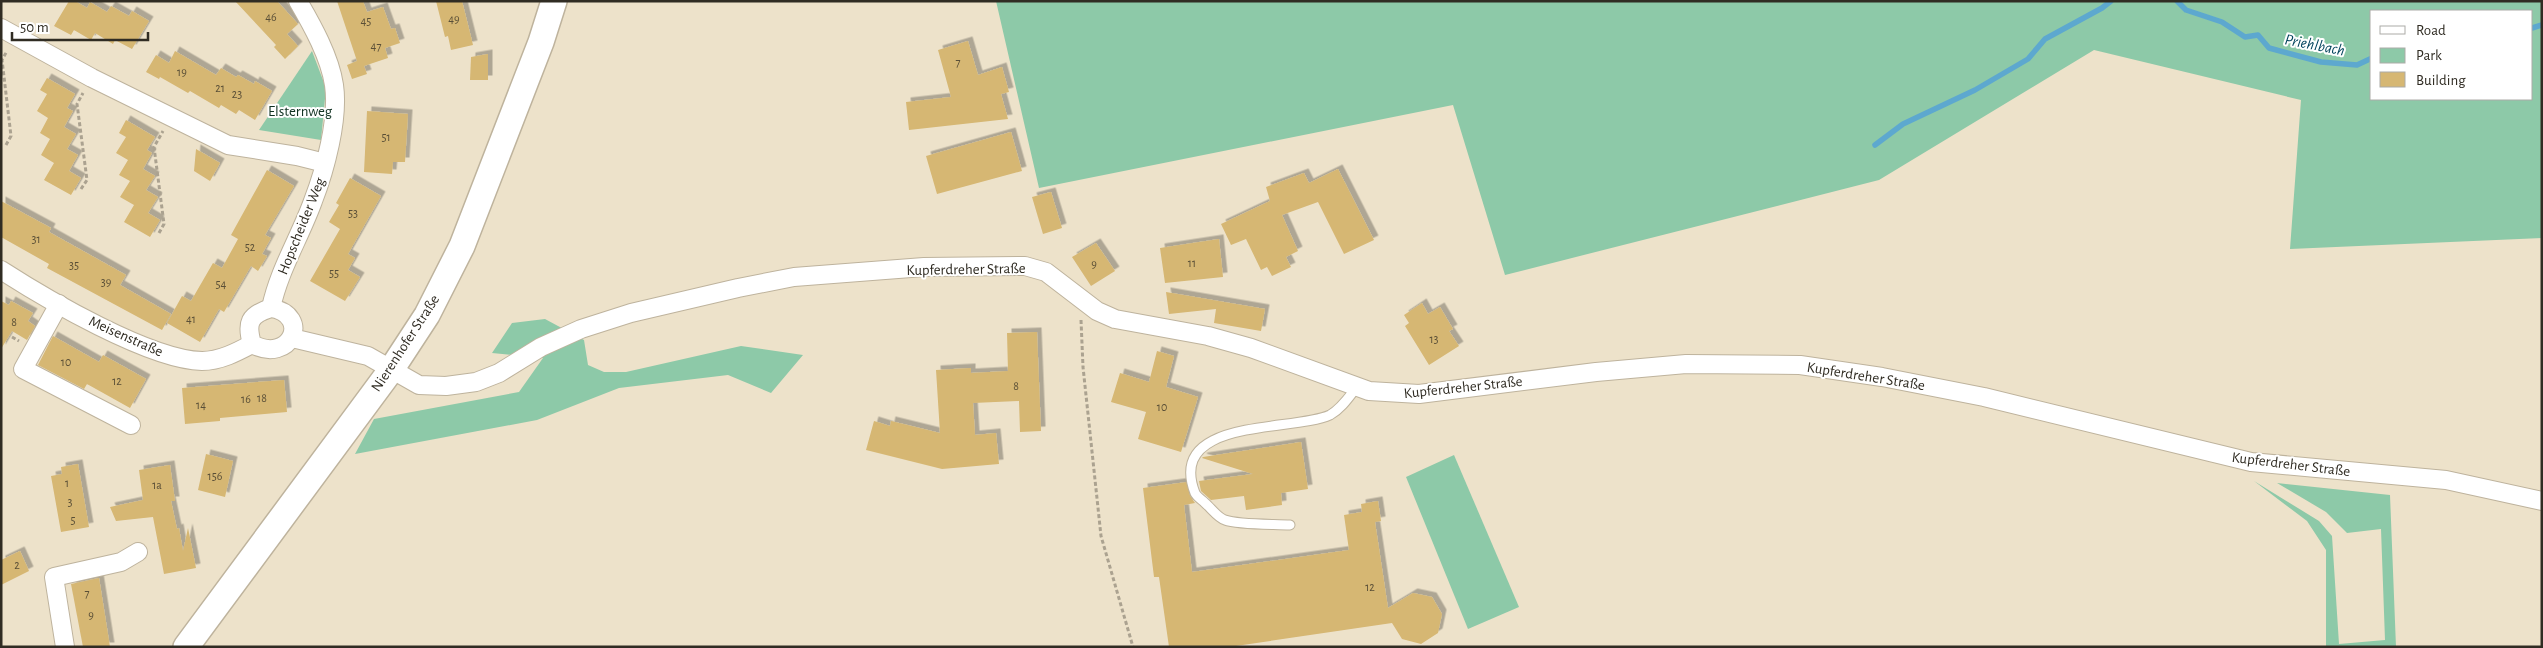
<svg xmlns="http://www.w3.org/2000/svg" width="2543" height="648" font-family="'Alegreya Sans',sans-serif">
<defs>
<filter id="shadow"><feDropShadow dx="4.5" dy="-4.5" stdDeviation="0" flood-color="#0004"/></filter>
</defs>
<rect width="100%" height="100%" fill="#ede2ca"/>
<!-- green -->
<g fill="#8dc9a8" fill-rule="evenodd">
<path d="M996,1h1546v237l-252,11 11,-149 -207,-50 -215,130 -374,95 -52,-170 -414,83zM2372,11h160v88h-160z"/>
<path d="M312,51l14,37 -5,52 -62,-10z"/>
<path d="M545,319l39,21 4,25 16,7h22l115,-26 62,9 -32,38 -43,-18 -109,13 -82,32 -182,34 19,-35 145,-27 24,-34 -51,-5 20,-30z"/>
<path d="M1454,455l65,152 -51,22 -62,-152z"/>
<path d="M2254,481l65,40 13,15 7,108 46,-4 -4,-111 -34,4 -21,-21 -49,-29 113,12 6,152h-70v-97l-19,-29z"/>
</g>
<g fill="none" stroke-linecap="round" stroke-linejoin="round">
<!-- stream -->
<g stroke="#5da8cf" stroke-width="5.5">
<path d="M2177,1l9,9 36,12 23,15 13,-2 11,13 52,14 36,3 15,-7"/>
<path d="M2532,28l10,-3"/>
<path d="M1875,145l28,-21 72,-34 53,-31 17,-20 57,-31 9,-7"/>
</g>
</g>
<!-- building -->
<g fill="#d6b773" filter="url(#shadow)">
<path d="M69,1h6l12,7 3,-6 17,10 4,-6 18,10 3,-5 17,10 -17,28 -17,-9 -2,4 -18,-11 -4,7 -17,-10 -3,5 -17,-9z"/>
<path d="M235,1h42l21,23 -11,10 11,12 -13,13 -11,-12 2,-2z"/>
<path d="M337,1h26l4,11 16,-5 8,22 4,-1 5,15 -15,5 3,10 -24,8 3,8 -15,5 -5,-14 10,-4z"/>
<path d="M436,1h26l11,44 -22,5 -3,-14 -3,1z"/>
<path d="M968,41l10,34 24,-8 7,25 -8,2 7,25 -99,11 -3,-28 45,-5 -13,-47z"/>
<path d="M175,51l41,24 5,-7 15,9 2,-2 16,9 1,-3 17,10 -17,29 -16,-10 -3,4 -15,-9 -2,3 -29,-17 -2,2 -28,-16 -1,2 -13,-7 10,-17 13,8z"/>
<path d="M488,54v26h-18l1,-23z"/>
<path d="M47,78l28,16 -8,14 6,3 -9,16 12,7 -9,15 11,6 -9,16 12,7 -10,17 -27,-15 10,-17 -13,-8 9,-16 -10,-6 8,-15 -11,-7 10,-17 -7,-4z"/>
<path d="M367,111l41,3 -3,48h-12l-1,12 -28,-2z"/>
<path d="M126,120l29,17 -8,13 5,3 -9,16 12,7 -9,14 12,7 -10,16 12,7 -10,17 -26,-15 10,-17 -14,-8 10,-16 -11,-6 9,-15 -12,-7 10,-16 -7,-4z"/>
<path d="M1011,132l11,39 -85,23 -11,-38z"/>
<path d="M196,149l24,14 -10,18 -16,-10z"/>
<path d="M1338,169l36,71 -30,14 -26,-52 -36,13 16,36 -12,6 5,10 -19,9 -5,-9 -6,3 -15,-31 -15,6 -10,-21 49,-23 -4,-14 38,-14 5,10z"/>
<path d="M267,170l27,16 -29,49 6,3 -9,16 5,2 -9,15 -7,-5 -27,46 -5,-3 -19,33 -33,-19 15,-27 9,5 22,-38 9,5 16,-29 -7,-4z"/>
<path d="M350,178l31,18 -33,58 7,4 -7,12 12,7 -15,24 -35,-20 30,-52 -11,-7 10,-17 -3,-2z"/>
<path d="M1051,192l11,36 -19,6 -11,-37z"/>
<path d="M1,201l50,27 -2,4 77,43 -6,10 51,29 -9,16 -115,-62 2,-4 -48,-27z"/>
<path d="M1219,239l4,38 -58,6 -5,-35z"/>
<path d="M1096,243l19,28 -24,15 -19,-29z"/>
<path d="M1166,292l99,17 -4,22 -47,-8 2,-14 -47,5z"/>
<path d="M1,301l8,4 2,-4 22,12 -5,8 7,5 -8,14 -15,-9 -11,18z"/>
<path d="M1422,303l6,11 12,-7 13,22 -4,2 10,15 -30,19 -24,-39 4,-3 -5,-8z"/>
<path d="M1037,332l4,99 -21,1 -1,-31 -46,2 2,32 21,-2 3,31 -57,5 -76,-19 8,-29 16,5 1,-5 49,12 -4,-63 35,-2v5l37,-2 -1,-38z"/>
<path d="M53,336l46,26 4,-7 43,24 -16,29 -43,-24 -3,5 -46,-24z"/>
<path d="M1157,351l17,5 -8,31 32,10 -17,55 -43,-13 8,-27 -35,-10 9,-29 29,9z"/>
<path d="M284,380l3,32 -67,6v3l-35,3 -3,-36z"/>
<path d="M1301,442l7,47 -27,4 1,12 -36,5 -2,-14 -33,4 -10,-9 -2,-10 54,-7 -51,-16 1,-1z"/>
<path d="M206,454l27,7 -8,36 -27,-7z"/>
<path d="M78,464l11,63 -28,5 -10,-56 11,-2 -1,-7z"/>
<path d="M170,465l5,36h-4l6,28 2,-1 4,23 5,-23 8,40 -32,6 -11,-57 -37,4 -6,-14 33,-7 -4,-30z"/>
<path d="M1187,482l3,14 5,7 -11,2 8,67 157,-22 -5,-35 18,-3 -1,-8 17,-3 3,20 -6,1 13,86 25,-15 19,4 10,17 -4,19 -17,11 -19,-5 -10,-16 -163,24h-60l-10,-70h-5l-11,-89z"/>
<path d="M20,551l9,20 -28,14v-25z"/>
<path d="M99,578l11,69h-27l-12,-63z"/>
</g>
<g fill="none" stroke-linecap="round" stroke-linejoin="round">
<defs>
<path id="lane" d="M1290,525c-17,-1 -51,0 -65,-5 -7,-2 -14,-12 -20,-17 -3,-3 -8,-6 -10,-10 -29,-76 98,-61 135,-78 11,-6 19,-18 26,-27"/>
<g id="street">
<path d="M1,28l91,50 136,67 69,11 28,7"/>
<path d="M1,270c45,29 149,90 201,91 18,0 35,-9 50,-17"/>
<path d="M59,304l-36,65 108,56"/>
<path d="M271,308c8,-38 29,-71 42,-107 12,-31 26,-82 21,-116 -4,-28 -22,-60 -36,-84"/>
<path d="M271,308c41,7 20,57 -19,36 -6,-21 -3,-29 19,-36z"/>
<path d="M292,338l76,18 51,29 27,1 30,-4 23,-9 42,-26 40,-18 50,-16 107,-25 56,-11 130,-10 101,-1 21,6 51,39 18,8 93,17 43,12 118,43 50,3 177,-22 90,-8 114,1 82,12 102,20 267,65 195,18 96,21"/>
<path d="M65,647l-11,-70 67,-15 17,-10"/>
</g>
<path id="secondary" d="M186,647l205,-277 36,-55 35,-69 79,-204 13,-41"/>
</defs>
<!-- lane casing -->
<use href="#lane" stroke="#beb39d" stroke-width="11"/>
<!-- street casing -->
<use href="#street" stroke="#beb39d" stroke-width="20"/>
<!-- secondary casing -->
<use href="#secondary" stroke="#beb39d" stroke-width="28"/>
<!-- path -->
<g stroke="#aba290" stroke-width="3" stroke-dasharray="4 2.5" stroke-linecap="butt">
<path d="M6,145l5,-9 -9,-76 5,-9"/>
<path d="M81,189l6,-9 -10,-76 6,-11"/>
<path d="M159,233l5,-9 -10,-77 9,-16"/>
<path d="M1081,320l2,47 18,169 32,111"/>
<path d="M12,337l7,4"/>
</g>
<!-- lane -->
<use href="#lane" stroke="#fff" stroke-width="9"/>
<!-- street -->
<use href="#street" stroke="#fff" stroke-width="18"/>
<!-- secondary -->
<use href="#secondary" stroke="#fff" stroke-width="25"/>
</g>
<g text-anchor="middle" stroke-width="4" stroke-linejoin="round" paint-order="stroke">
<!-- number labels -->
<g font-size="12" fill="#5a4f37">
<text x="271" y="21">46</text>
<text x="454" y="23">49</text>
<text x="366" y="25">45</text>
<text x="376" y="50">47</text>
<text x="958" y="66">7</text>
<text x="182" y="76">19</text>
<text x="220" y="92">21</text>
<text x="237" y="98">23</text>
<text x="386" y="141">51</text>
<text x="353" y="217">53</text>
<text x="36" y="243">31</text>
<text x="250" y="251">52</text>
<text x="1192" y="267">11</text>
<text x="1094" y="268">9</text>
<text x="74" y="269">35</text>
<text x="334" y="277">55</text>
<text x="106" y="286">39</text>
<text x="221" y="288">54</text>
<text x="191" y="323">41</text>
<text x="14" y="326">8</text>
<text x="1434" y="343">13</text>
<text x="66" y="366">10</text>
<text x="117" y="385">12</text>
<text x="1016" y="390">8</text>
<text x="262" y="402">18</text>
<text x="246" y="403">16</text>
<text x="201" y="409">14</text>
<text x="1162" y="411">10</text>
<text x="215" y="480">156</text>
<text x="67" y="487">1</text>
<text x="157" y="489">1a</text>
<text x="70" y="506">3</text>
<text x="73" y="524">5</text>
<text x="17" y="569">2</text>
<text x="1370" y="591">12</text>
<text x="87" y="597">7</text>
<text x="91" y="619">9</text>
</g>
<!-- park labels -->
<g font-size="15" fill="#103121" stroke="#fff">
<text x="300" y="116">Elsternweg</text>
</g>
<!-- street labels -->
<g font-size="15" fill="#302c23" stroke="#fff">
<text transform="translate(301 226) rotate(-68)" y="5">Hopscheider Weg</text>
<text transform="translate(966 269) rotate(-1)" y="5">Kupferdreher Straße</text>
<text transform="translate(126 336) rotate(24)" y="5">Meisenstraße</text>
<text transform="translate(405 343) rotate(-57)" y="5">Nierenhofer Straße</text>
<text transform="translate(1866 376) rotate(9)" y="5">Kupferdreher Straße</text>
<text transform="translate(1463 387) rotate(-6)" y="5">Kupferdreher Straße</text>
<text transform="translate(2291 464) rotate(7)" y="5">Kupferdreher Straße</text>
</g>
<!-- water labels -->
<g font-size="16" font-style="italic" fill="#00425c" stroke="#fff">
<text transform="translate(2315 44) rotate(11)" y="6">Priehlbach</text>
</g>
</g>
<!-- border -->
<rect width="2543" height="648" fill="none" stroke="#302c23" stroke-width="5"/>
<!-- legend -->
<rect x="2370" y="10" width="162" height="90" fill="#ffffff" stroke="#acaba7"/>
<rect x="2380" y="26" width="25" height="8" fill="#ffffff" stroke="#acaba7"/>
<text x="2416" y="35" font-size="15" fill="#302c23">Road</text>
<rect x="2380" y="48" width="25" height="15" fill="#8dc9a8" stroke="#acaba7"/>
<text x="2416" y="60" font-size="15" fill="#302c23">Park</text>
<rect x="2380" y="72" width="25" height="15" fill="#d6b773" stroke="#acaba7"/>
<text x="2416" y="85" font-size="15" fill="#302c23">Building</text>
<!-- scale -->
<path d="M12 32v8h136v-8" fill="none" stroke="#302c23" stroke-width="2.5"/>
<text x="20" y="32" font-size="15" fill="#302c23" stroke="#ffffff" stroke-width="4" paint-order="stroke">50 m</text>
</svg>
